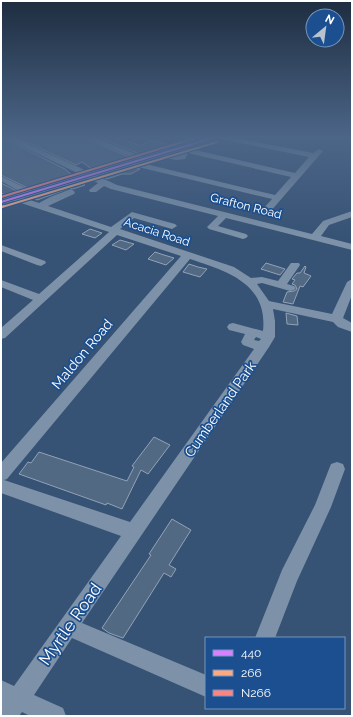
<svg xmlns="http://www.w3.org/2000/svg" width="353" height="717" font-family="Raleway,sans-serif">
<rect width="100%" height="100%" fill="#365274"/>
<!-- building -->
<g fill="#526984" stroke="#92a2b6">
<path d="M1,137l64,32 8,7 -43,13 -29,-14z"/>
<path d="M16,137h66l49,21 -38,12 -11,-8 -6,3z"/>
<path d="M97,137h20l24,9 10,-6 20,5 -29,10z"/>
<path d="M132,167l8,2 -9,5h-9l-15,5 -5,-3z"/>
<path d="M82,182l3,3 -12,4 -3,-1 -33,12 -4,-3z"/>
<path d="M1,183l16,8 -10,5 -6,-3z"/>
<path d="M90,229l12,4 -7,5 -13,-4z"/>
<path d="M120,240l14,4 -8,6 -14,-5z"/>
<path d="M155,252l9,3 10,3 -8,7 -18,-6z"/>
<path d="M266,263l19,6 -5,6 -19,-6z"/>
<path d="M189,264l9,3 9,2 -7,8 -17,-5z"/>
<path d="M305,266l1,1 -2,6 7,3 -8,11 -3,-1 -7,18 -10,-2 4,-10 7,-1 3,-2 -2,-4 -3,-1 3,-4 -3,-1 5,-6h3z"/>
<path d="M286,313l11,3 1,9 -11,-1z"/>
<path d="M154,437l16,8 -22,29 -7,-4 -19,39 -15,-6 -1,2 -87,-31 9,-12 3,1 8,-11 88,29 7,-14 -2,-1z"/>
<path d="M172,519l19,11 -22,35 7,4 -5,8 -7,-4 -41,65 -14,-5 -7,-5 49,-73 -2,-1z"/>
</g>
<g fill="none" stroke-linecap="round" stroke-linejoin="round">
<!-- minor -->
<g fill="#7d92a8" fill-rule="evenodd">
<path d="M3,137h10l104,48 195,49 11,-13 29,-10v6l-23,8 -8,11 31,8v6l-126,-32 -8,8 28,8 2,2 -2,2 -3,1 -34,-10 -2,-2 11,-11 -107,-27 -7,-3 -8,6h-6l-1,-2 9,-7z"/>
<path d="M83,137h10l55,22 -4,2h-3z"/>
<path d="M217,137h14l82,16 6,-4 4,2 -53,61 -3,1 -5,-3 10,-11 -142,-34 -1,-2 4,-2 142,34 16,-18 -103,-24 -3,6 -9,1 -19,-4 -1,-2 4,-2 19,3 2,-4 -7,-3 4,-2 117,27 14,-16 -88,-18z"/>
<path d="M345,137h7v4z"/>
<path d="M1,176l31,15 1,2 -4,3 -3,-1 -25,-14z"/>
<path d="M71,189l4,3 -1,2 -26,12 63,21 21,-15 43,12 2,2 -5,3 -38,-11 -14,11 114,38 17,11 11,-1 16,4 13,-18h8l1,2 -13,19 7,2 2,2 -2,2 -4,1 -28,-8 -5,1 12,17 63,13 15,-32 5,-3v16l-9,23 9,5v9l-14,-5 -5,-5 -60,-13 2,12v16l-6,10 -187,276 124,52v22l-134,-59 -38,57 29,13 3,8h-36l-8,-4 -3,4h-18v-36l13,6 107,-150 -120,-43v-30l180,-207 -64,-21 -112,103 -4,1v-11l32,-28 -32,-13v-7l38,14 70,-62 -97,-32 -1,-2 4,-3 24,8 11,-6zM190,259c36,12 78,24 73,72l-30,-8 -4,1 -2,3 2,3 16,4 -4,8 2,3 11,4 -124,173 -126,-42 3,-1zM256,337l5,2 -2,2 -5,-1z"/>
<path d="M1,245l44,16 1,2 -5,3 -4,-1 -36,-14z"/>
<path d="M337,462l6,2 2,5 -14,38 -34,74 -22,57h-20l27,-68 33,-65 14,-36 2,-5z"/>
</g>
<!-- major -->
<path fill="#7d8ea7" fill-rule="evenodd" d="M207,137h13l-1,2 -218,66v-6z"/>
<defs>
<path id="bus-1" d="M1,202l215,-65"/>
<path id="bus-2-far1" d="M2,207l215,-65"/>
<path id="bus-2" d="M2,207l2,-1"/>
<path id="bus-3" d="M1,197l198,-60"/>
</defs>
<!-- bus-1 casing -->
<use href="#bus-1" stroke="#1b4f8f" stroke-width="4"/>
<!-- bus-2-far1 casing -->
<use href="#bus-2-far1" stroke="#1b4f8f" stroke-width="4"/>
<!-- bus-2 casing -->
<use href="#bus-2" stroke="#1b4f8f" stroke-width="5"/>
<!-- bus-3 casing -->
<use href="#bus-3" stroke="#1b4f8f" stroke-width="4"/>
<!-- bus-1 -->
<use href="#bus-1" stroke="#d880ff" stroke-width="2"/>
<!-- bus-2-far1 -->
<use href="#bus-2-far1" stroke="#ffa980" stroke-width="2"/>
<!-- bus-2 -->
<use href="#bus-2" stroke="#ffa980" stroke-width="2.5"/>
<!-- bus-3 -->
<use href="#bus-3" stroke="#ff8380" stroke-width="2"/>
</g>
<!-- sky -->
<linearGradient id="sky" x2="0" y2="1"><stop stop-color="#1e2d40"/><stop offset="0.58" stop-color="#4c6688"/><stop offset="1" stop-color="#4c6688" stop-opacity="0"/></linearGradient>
<rect width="353" height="237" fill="url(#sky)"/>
<g text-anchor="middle" stroke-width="3.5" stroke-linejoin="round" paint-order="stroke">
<!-- far-street labels -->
<g font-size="12" fill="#fff" stroke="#1b4f8f">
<text transform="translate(246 206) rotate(14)" y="4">Grafton Road</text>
<text transform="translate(157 232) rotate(18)" y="4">Acacia Road</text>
</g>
<!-- street labels -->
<g font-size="14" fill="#fff" stroke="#1b4f8f">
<text transform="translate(82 354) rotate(-50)" y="5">Maldon Road</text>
<text transform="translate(220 409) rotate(-55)" y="5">Cumberland Park</text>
</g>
<!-- near-street labels -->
<g font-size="17" fill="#fff" stroke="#1b4f8f">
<text transform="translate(70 624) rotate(-55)" y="6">Myrtle Road</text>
</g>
</g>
<!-- border -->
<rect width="353" height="717" fill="none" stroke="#ffffff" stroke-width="4"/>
<!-- legend -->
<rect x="205" y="637" width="140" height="72" fill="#1b4f8f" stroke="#7695bc"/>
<rect x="213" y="650" width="20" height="6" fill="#d880ff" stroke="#7695bc"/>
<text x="241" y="657" font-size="12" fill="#ffffff">440</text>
<rect x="213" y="670" width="20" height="6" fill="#ffa980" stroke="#7695bc"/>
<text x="241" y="677" font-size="12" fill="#ffffff">266</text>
<rect x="213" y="690" width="20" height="6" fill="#ff8380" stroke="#7695bc"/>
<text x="241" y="697" font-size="12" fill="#ffffff">N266</text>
<!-- north arrow -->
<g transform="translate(325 28) rotate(29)"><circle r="19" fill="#1b4f8f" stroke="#7695bc"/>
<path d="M0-3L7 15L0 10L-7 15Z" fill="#b9c2ce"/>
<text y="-6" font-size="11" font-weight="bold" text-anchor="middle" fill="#ffffff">N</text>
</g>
</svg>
